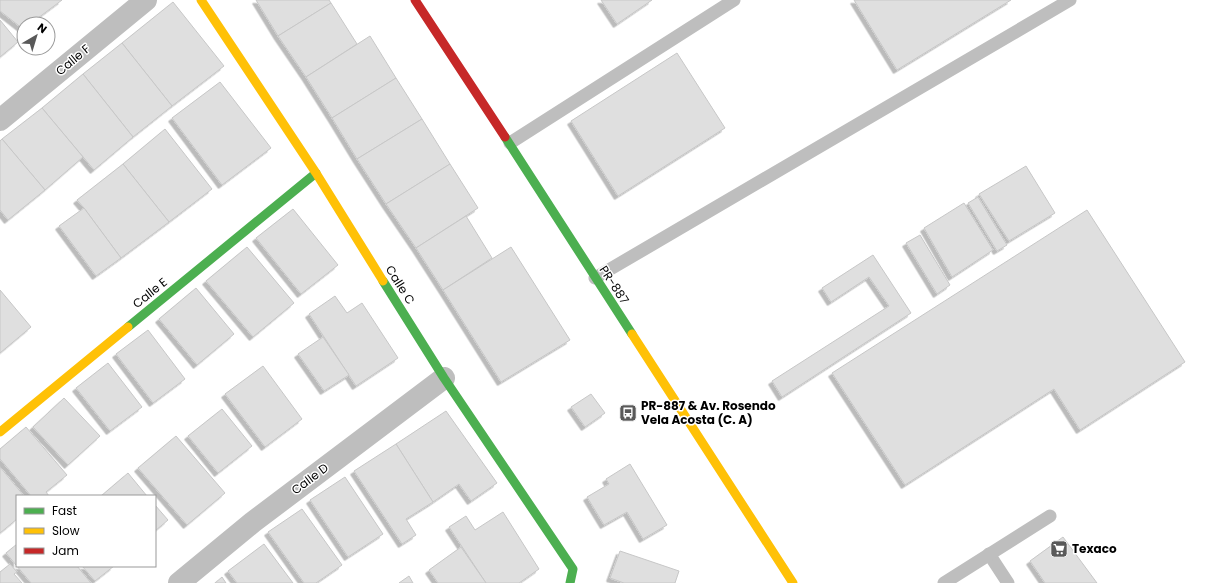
<svg xmlns="http://www.w3.org/2000/svg" width="1208" height="583" font-family="Poppins,sans-serif">
<defs>
<filter id="shadow"><feDropShadow dx="-3.5" dy="3.5" stdDeviation="0" flood-color="#0004"/></filter>
</defs>
<rect width="100%" height="100%" fill="#fff"/>
<!-- building -->
<g fill="#dfdfdf" stroke="#c7c7c7" filter="url(#shadow)">
<path d="M0,0h62l-32,24h-6v4l-1,1 -23,-18z"/>
<path d="M256,0h73l2,3 -53,33z"/>
<path d="M601,0h51l-35,24z"/>
<path d="M854,0h157l-114,70z"/>
<path d="M173,2l51,64 -52,40 -50,-63z"/>
<path d="M331,3l26,41 -51,33 -28,-41z"/>
<path d="M0,20l18,22 -18,15z"/>
<path d="M370,36l26,42 -64,40 -26,-41z"/>
<path d="M122,43l50,63 -39,31 -50,-63z"/>
<path d="M677,53l48,75 -107,68 -47,-75z"/>
<path d="M83,74l50,63 -39,33 -52,-62z"/>
<path d="M396,78l26,41 -65,40 -25,-41z"/>
<path d="M220,82l51,66 -49,37 -50,-67z"/>
<path d="M42,108l41,49 -38,33 -43,-51z"/>
<path d="M422,119l28,45 -64,40 -29,-45z"/>
<path d="M165,129l47,60 -43,33 -46,-58z"/>
<path d="M2,139l43,51 -37,30 -8,-10v-69z"/>
<path d="M123,164l46,58 -48,36 -37,-50 -7,-8z"/>
<path d="M450,164l28,44 -62,40 -30,-44z"/>
<path d="M1026,166l29,47 -46,28 -30,-47z"/>
<path d="M978,197l29,48 -10,6 -29,-48z"/>
<path d="M964,203l29,47 -41,27 -28,-49z"/>
<path d="M84,208l37,50 -25,18 -37,-50z"/>
<path d="M293,209l45,56 -37,29 -45,-56z"/>
<path d="M1087,210l98,152 -105,68 -26,-41 -149,96 -73,-112z"/>
<path d="M466,216l26,42 -49,32 -27,-42z"/>
<path d="M920,235l30,50 -13,9 -31,-51z"/>
<path d="M247,247l47,56 -41,34 -47,-56z"/>
<path d="M511,247l59,93 -69,42 -58,-92z"/>
<path d="M873,255l38,58 -129,84 -10,-16 117,-75 -20,-29 -38,25 -9,-14z"/>
<path d="M196,288l38,46 -37,31 -38,-46z"/>
<path d="M0,290l31,37 -31,26z"/>
<path d="M335,296l12,17 15,-10 36,55 -42,28 -47,-72z"/>
<path d="M148,330l37,49 -32,24 -37,-49z"/>
<path d="M323,337l26,38 -25,16 -26,-37z"/>
<path d="M108,363l34,44 -32,24 -34,-43z"/>
<path d="M263,366l39,53 -37,28 -40,-53z"/>
<path d="M591,394l14,19 -20,14 -14,-20z"/>
<path d="M64,398l36,38 -32,29 -35,-38z"/>
<path d="M222,409l30,37 -34,27 -30,-37z"/>
<path d="M446,411l51,72 -26,18 -12,-17 -26,18 -37,-58z"/>
<path d="M26,427l41,48 -21,17 3,4h-18l-31,-37v-10z"/>
<path d="M176,436l49,57 -38,32 -49,-57z"/>
<path d="M396,444l37,58 -27,17 10,16 -14,9 -48,-73z"/>
<path d="M630,464l37,61 -24,14 -16,-27 -23,13 -17,-28 22,-13 -3,-5z"/>
<path d="M0,467l24,29h-7v23l-17,14z"/>
<path d="M128,473l19,23h-46z"/>
<path d="M345,477l38,57 -35,23 -38,-57z"/>
<path d="M155,505l13,15 -13,11z"/>
<path d="M302,509l40,56 -26,18h-12l-36,-51z"/>
<path d="M503,512l36,57 -20,14h-33l-37,-56 17,-11 9,14z"/>
<path d="M1063,537l34,46h-52l-15,-22z"/>
<path d="M17,544v22h60l14,17h-60l-25,-30z"/>
<path d="M264,544l29,39h-56l-9,-12z"/>
<path d="M461,547l25,36h-48l-9,-13z"/>
<path d="M620,551l59,20 -4,12h-51l-14,-5z"/>
<path d="M10,564l7,8 -3,2 8,9h-22v-11z"/>
<path d="M82,566h32l-19,15z"/>
<path d="M409,576l4,7h-14z"/>
<path d="M222,577l4,6h-11z"/>
</g>
<g fill="none" stroke-linecap="round" stroke-linejoin="round">
<!-- lane -->
<g stroke="#bebebe" stroke-width="13">
<path d="M510,143l224,-143"/>
<path d="M595,278l475,-278"/>
<path d="M989,554l19,29"/>
<path d="M944,583l106,-67"/>
</g>
<!-- street -->
<g stroke="#bebebe" stroke-width="22">
<path d="M0,120l146,-120"/>
<path d="M179,583l74,-61 191,-144"/>
</g>
<!-- fast -->
<g stroke="#4caf50" stroke-width="9">
<path d="M505,137l127,197"/>
<path d="M383,281l61,97 129,191 -3,14"/>
<path d="M128,327l188,-154"/>
</g>
<!-- slow -->
<g stroke="#ffc107" stroke-width="9">
<path d="M201,0l115,173 67,108"/>
<path d="M632,334l161,249"/>
<path d="M0,432l128,-105"/>
</g>
<!-- jam -->
<path stroke="#c62828" stroke-width="9" d="M415,0l90,137"/>
</g>
<!-- icons -->
<defs>
<symbol id="bus-square" viewBox="-11 -11 22 22"><rect x="-9" y="-9" width="18" height="18" rx="4" fill="#595959" stroke="#fff"/><path d="M-5-6H5V4H4V6H2V4H-2V6H-4V4H-5ZM-3.5-4V0h7V-4ZM-3.5 1.2v1.5H-2V1.2ZM2 1.2v1.5H3.5V1.2Z" fill="#fff"/></symbol>
<symbol id="supermarket-square" viewBox="-11 -11 22 22"><rect x="-9" y="-9" width="18" height="18" rx="4" fill="#595959" stroke="#fff"/><path d="M-6-5.5h2.5l.6 2H6L4.5 2H-2.5L-4.4-4H-6ZM-1.5 3.2a1.3 1.3 0 1 0 .1 0ZM3 3.2a1.3 1.3 0 1 0 .1 0Z" fill="#fff"/></symbol>
</defs>
<g fill-rule="evenodd">
<use href="#bus-square" x="618" y="403" width="20" height="20"/>
<use href="#supermarket-square" x="1049" y="539" width="20" height="20"/>
</g>
<g text-anchor="middle" stroke-width="3" stroke-linejoin="round" paint-order="stroke">
<!-- street labels -->
<g font-size="12" fill="#000" stroke="#fff">
<text transform="translate(73 60) rotate(-40)" y="4">Calle F</text>
<text transform="translate(400 285) rotate(58)" y="4">Calle C</text>
<text transform="translate(614 285) rotate(57)" y="4">PR-887</text>
<text transform="translate(150 293) rotate(-39)" y="4">Calle E</text>
<text transform="translate(310 479) rotate(-37)" y="4">Calle D</text>
</g>
<!-- poi labels -->
<g font-size="12" font-weight="bold" fill="#000" stroke="#fff" text-anchor="start">
<text x="641" y="410">PR-887 &amp; Av. Rosendo<tspan x="641" dy="14">Vela Acosta (C. A)</tspan></text>
<text x="1072" y="553">Texaco</text>
</g>
</g>
<!-- legend -->
<rect x="16" y="495" width="140" height="72" fill="#ffffff" stroke="#999999"/>
<rect x="24" y="508" width="20" height="6" fill="#4caf50" stroke="#999999"/>
<text x="52" y="515" font-size="12" fill="#000000">Fast</text>
<rect x="24" y="528" width="20" height="6" fill="#ffc107" stroke="#999999"/>
<text x="52" y="535" font-size="12" fill="#000000">Slow</text>
<rect x="24" y="548" width="20" height="6" fill="#c62828" stroke="#999999"/>
<text x="52" y="555" font-size="12" fill="#000000">Jam</text>
<!-- north arrow -->
<g transform="translate(36 36) rotate(38)"><circle r="19" fill="#ffffff" stroke="#999999"/>
<path d="M0-3L7 15L0 10L-7 15Z" fill="#595959"/>
<text y="-6" font-size="11" font-weight="bold" text-anchor="middle" fill="#000000">N</text>
</g>
</svg>
